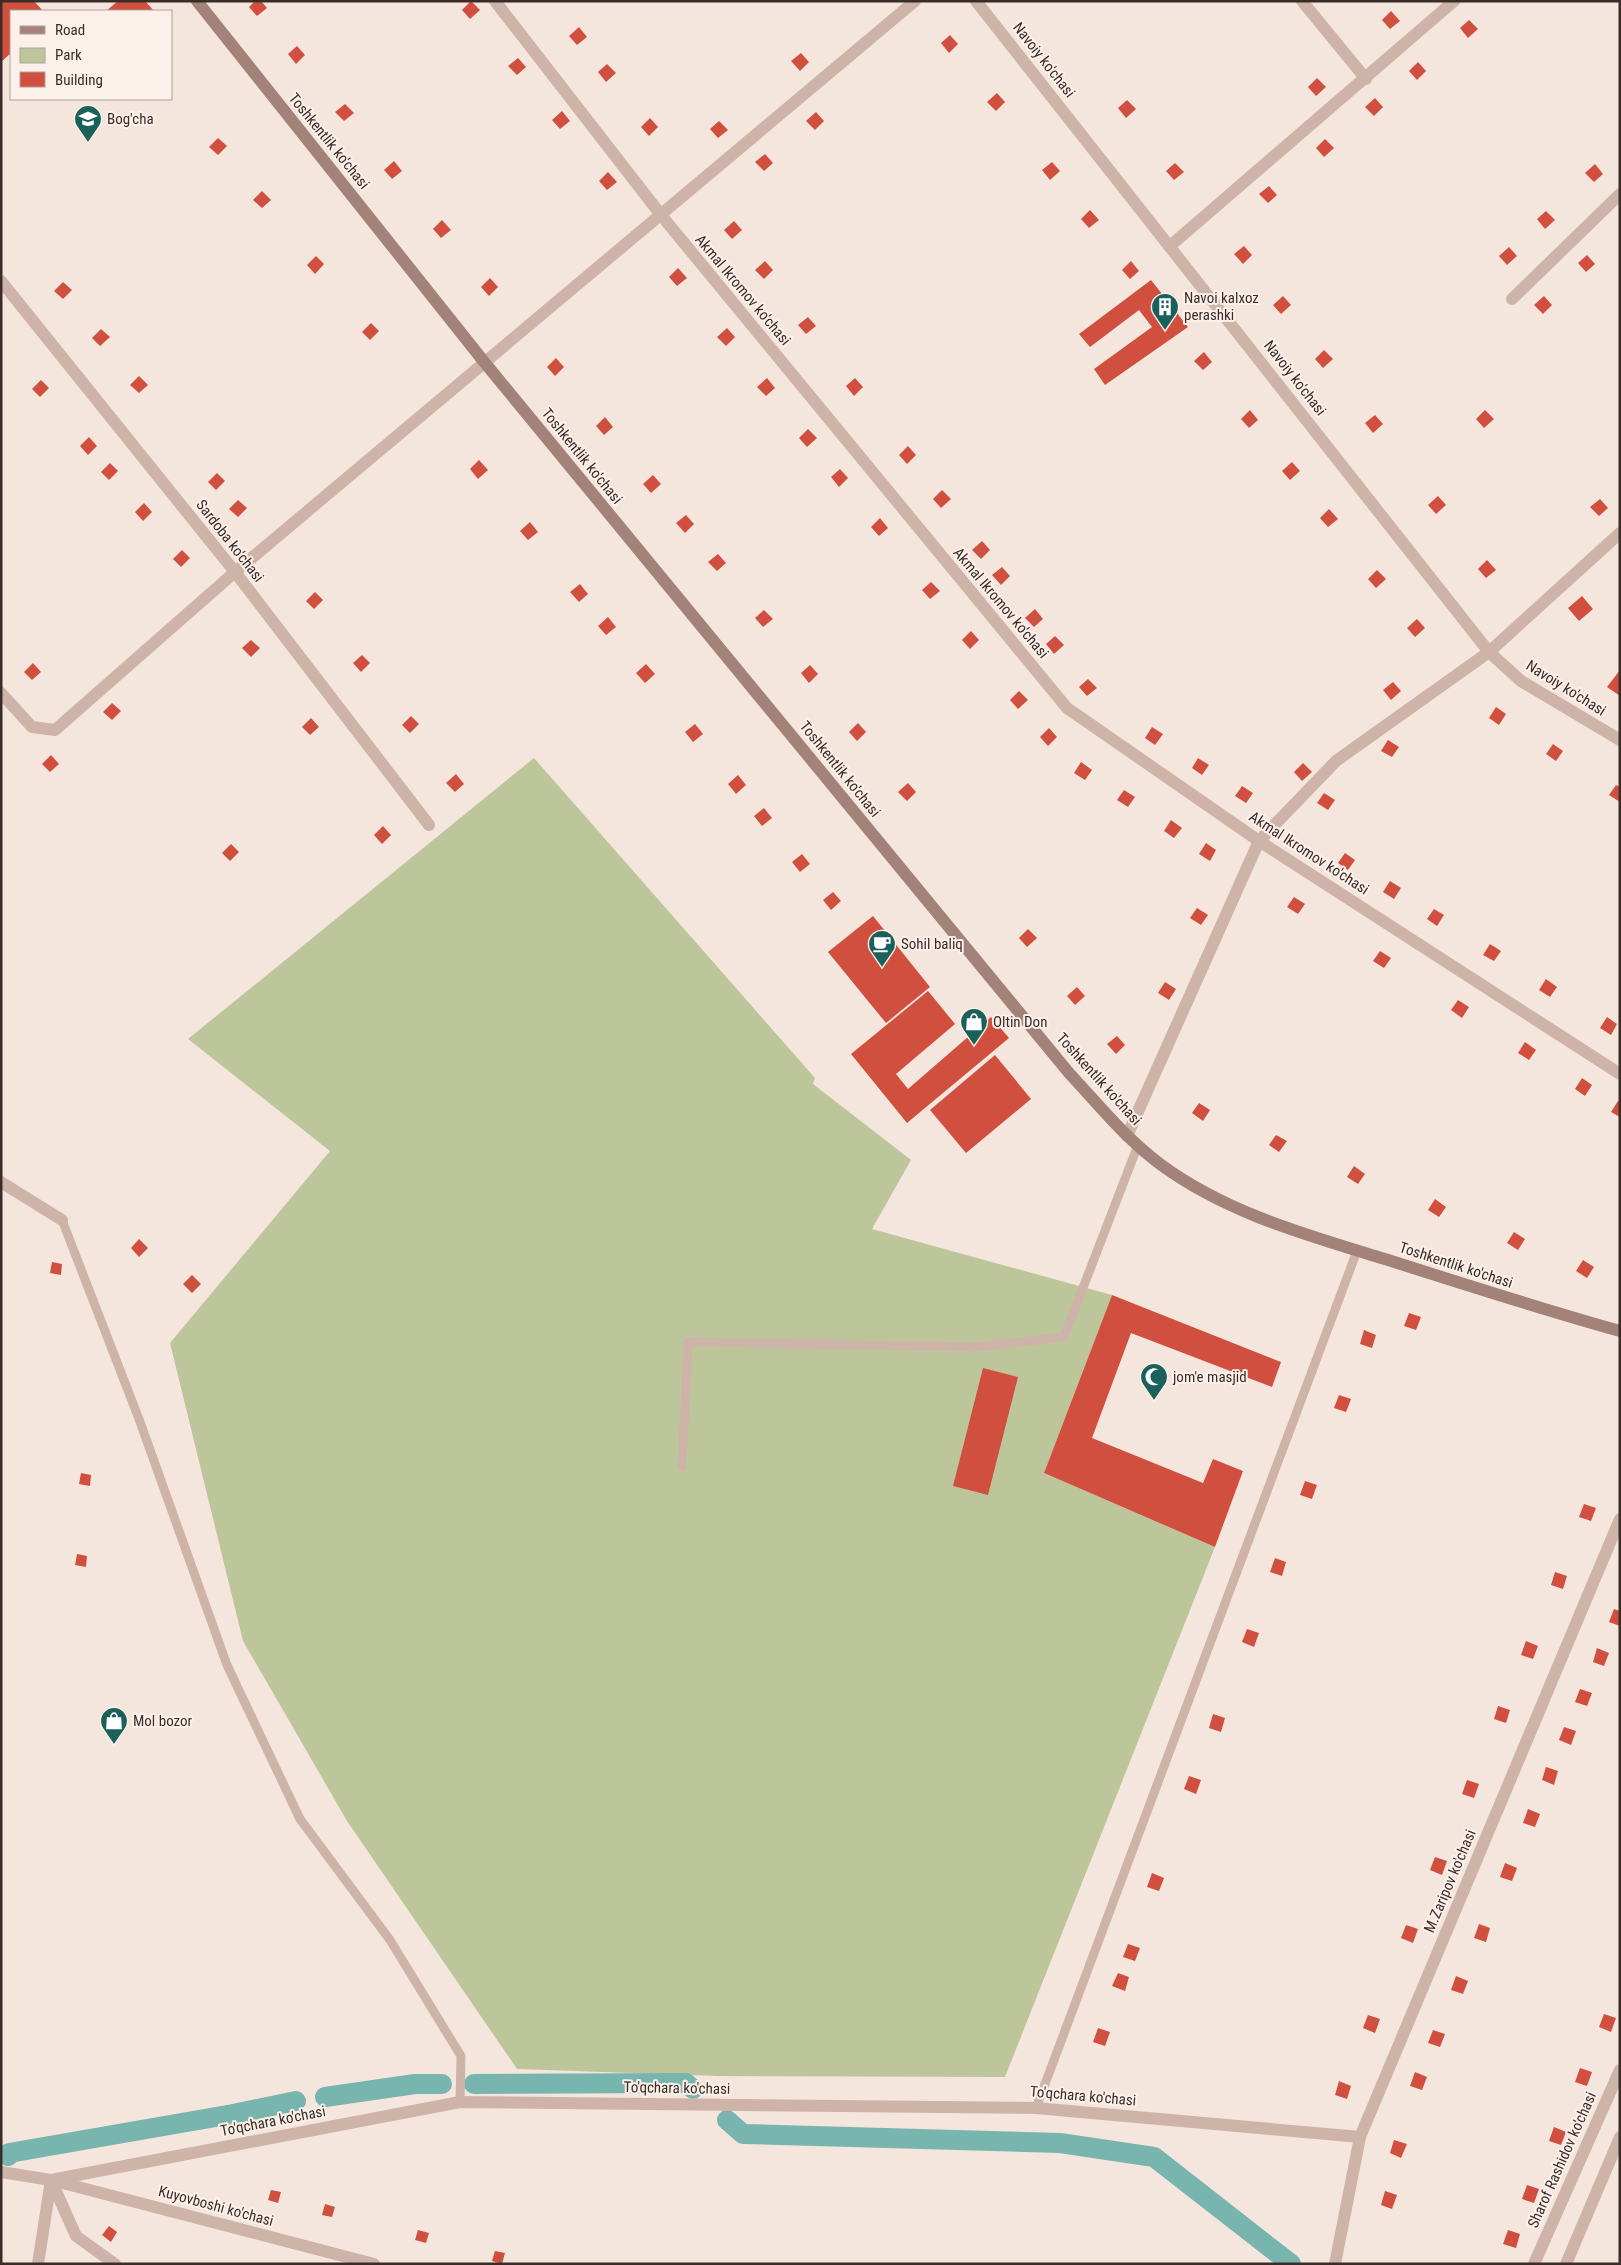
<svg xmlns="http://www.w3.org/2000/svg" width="1621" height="2265" font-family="'Roboto Condensed',sans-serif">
<rect width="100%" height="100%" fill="#f5e6dd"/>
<!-- green -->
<path fill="#bdc69b" d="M534,758l281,320 -2,6 98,76 -39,69 240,66 -68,178 171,74 -210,530 -288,-1 -200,-7 -170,-248 -104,-180 -73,-298 160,-192 -142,-112z"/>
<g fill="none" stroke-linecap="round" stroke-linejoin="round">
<!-- canal -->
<g stroke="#79b5af" stroke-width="20">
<path d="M474,2084l212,-1 7,6"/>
<path d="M325,2097l90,-13h27"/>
<path d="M727,2120l16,14 317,9 94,14 137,107"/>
<path d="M8,2156l1,-3 224,-39 63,-13"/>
</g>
</g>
<!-- building -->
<g fill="#d14f3f">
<path d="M1,1h33l9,10h-32v42l-10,9z"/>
<path d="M118,1h27l9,10h-48z"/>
<path d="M255,1h6l6,7 -10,8 -8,-9z"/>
<path d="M471,1l9,9 -10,9 -8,-9z"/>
<path d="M1391,11l9,10 -10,8 -8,-9z"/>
<path d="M1469,20l9,9 -10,9 -8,-10z"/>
<path d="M579,27l8,10 -10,8 -8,-9z"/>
<path d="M950,35l8,9 -9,9 -8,-10z"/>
<path d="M297,46l8,9 -9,9 -8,-10z"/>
<path d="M801,53l8,9 -9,9 -9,-10z"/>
<path d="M518,58l8,9 -9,8 -9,-9z"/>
<path d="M1418,62l8,9 -9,9 -8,-9z"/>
<path d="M607,64l9,9 -10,9 -8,-10z"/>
<path d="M1317,78l9,9 -10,9 -8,-9z"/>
<path d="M997,93l8,9 -9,9 -9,-9z"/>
<path d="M1375,98l8,9 -9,9 -9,-9z"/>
<path d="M1127,100l9,9 -10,9 -8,-10z"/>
<path d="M345,104l9,9 -10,8 -9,-9z"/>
<path d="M562,111l8,10 -10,8 -8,-9z"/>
<path d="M816,112l8,9 -9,9 -9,-9z"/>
<path d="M650,118l8,9 -9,9 -8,-9z"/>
<path d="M719,121l9,9 -10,8 -8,-9z"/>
<path d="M218,138l9,8 -9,9 -9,-8z"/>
<path d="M1325,139l9,9 -10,9 -8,-9z"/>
<path d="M765,154l8,9 -9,8 -9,-9z"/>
<path d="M394,161l8,10 -10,8 -8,-9z"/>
<path d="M1052,162l8,9 -10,9 -8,-10z"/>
<path d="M1175,163l9,9 -10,8 -8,-9z"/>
<path d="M1595,164l8,10 -9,8 -9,-9z"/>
<path d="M608,172l9,10 -10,8 -8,-9z"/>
<path d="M1269,186l8,9 -9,8 -9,-9z"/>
<path d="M262,191l9,9 -9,8 -9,-8z"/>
<path d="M1090,210l9,10 -10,8 -8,-9z"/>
<path d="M1546,211l9,9 -10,9 -8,-10z"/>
<path d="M442,220l9,10 -10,8 -8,-9z"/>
<path d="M734,221l8,9 -10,9 -8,-9z"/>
<path d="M1244,246l8,9 -9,9 -9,-10z"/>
<path d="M1509,247l8,9 -10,9 -8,-9z"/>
<path d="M1587,255l8,9 -9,8 -8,-9z"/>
<path d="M316,256l8,8 -9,10 -8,-9z"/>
<path d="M765,261l8,9 -9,9 -9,-9z"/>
<path d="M1131,261l8,10 -9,8 -8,-9z"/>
<path d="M678,268l9,10 -10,8 -8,-9z"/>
<path d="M490,278l8,9 -9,9 -8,-9z"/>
<path d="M1151,280l37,47 -83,58 -11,-16 58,-42 -13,-17 -49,37 -11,-13z"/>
<path d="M63,282l9,8 -9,9 -9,-8z"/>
<path d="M1283,296l8,9 -10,9 -8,-9z"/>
<path d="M1544,296l8,9 -9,9 -9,-9z"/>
<path d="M808,317l8,9 -10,8 -8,-9z"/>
<path d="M371,323l8,8 -9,9 -8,-8z"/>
<path d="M727,328l8,9 -9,9 -9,-9z"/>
<path d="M101,329l9,8 -10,9 -8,-8z"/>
<path d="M1324,350l9,9 -10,9 -8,-9z"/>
<path d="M1204,352l8,10 -9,8 -9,-9z"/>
<path d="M556,358l8,9 -9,9 -8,-9z"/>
<path d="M139,376l9,9 -9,8 -9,-8z"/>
<path d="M767,378l8,10 -9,8 -9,-9z"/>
<path d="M855,378l8,9 -9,9 -8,-10z"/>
<path d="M41,380l8,8 -9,9 -8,-8z"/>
<path d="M1250,410l8,10 -9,8 -8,-9z"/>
<path d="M1485,410l9,9 -10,9 -8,-9z"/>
<path d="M1375,415l8,9 -10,9 -8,-10z"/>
<path d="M605,417l8,10 -9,8 -8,-9z"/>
<path d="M808,429l9,9 -10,9 -8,-9z"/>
<path d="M89,437l8,9 -9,9 -8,-9z"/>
<path d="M908,446l8,9 -9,9 -8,-9z"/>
<path d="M479,460l9,10 -10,9 -8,-10z"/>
<path d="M1292,462l8,9 -10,9 -8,-9z"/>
<path d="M110,463l8,8 -9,9 -8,-8z"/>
<path d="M840,469l8,9 -9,9 -8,-10z"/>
<path d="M217,473l8,8 -9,9 -8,-8z"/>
<path d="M653,475l8,9 -10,9 -8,-9z"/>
<path d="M942,490l9,9 -10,9 -8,-9z"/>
<path d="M1438,496l8,9 -10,9 -8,-9z"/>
<path d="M1600,499l8,9 -9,8 -9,-9z"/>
<path d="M238,500l9,8 -9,9 -9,-8z"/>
<path d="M144,503l8,9 -9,9 -8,-9z"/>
<path d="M1329,509l9,10 -10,8 -8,-9z"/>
<path d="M686,515l8,9 -9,9 -9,-10z"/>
<path d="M880,518l8,10 -9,8 -8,-9z"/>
<path d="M530,522l8,10 -10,8 -8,-9z"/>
<path d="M982,541l8,9 -9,9 -9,-9z"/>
<path d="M182,550l8,8 -9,9 -8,-8z"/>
<path d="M718,554l8,9 -9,8 -9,-9z"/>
<path d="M1487,560l9,10 -10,8 -8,-9z"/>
<path d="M1002,567l8,9 -9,9 -9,-10z"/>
<path d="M1377,570l9,9 -10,9 -8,-9z"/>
<path d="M931,582l9,9 -10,8 -8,-9z"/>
<path d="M580,584l8,10 -9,8 -9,-10z"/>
<path d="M315,592l8,8 -9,9 -8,-8z"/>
<path d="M1582,596l11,13 -14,12 -11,-13z"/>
<path d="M1035,609l8,10 -9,8 -9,-9z"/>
<path d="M764,610l9,9 -10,8 -8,-9z"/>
<path d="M608,617l8,10 -10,8 -8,-9z"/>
<path d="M1417,619l8,9 -10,9 -8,-9z"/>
<path d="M971,631l8,9 -9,9 -8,-9z"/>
<path d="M1055,636l9,9 -10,9 -8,-10z"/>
<path d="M251,640l9,8 -9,9 -9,-9z"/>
<path d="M362,655l8,8 -9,9 -8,-9z"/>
<path d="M33,663l8,9 -9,8 -8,-8z"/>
<path d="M646,664l9,10 -10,9 -9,-10z"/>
<path d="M810,665l8,9 -9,9 -8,-10z"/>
<path d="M1620,670v26l-13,-9z"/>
<path d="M1088,679l9,9 -10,8 -8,-9z"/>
<path d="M1393,682l8,9 -10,9 -8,-10z"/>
<path d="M1019,691l9,9 -10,9 -8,-9z"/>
<path d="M112,703l9,8 -9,9 -9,-8z"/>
<path d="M1496,707l10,7 -7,11 -10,-7z"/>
<path d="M411,716l8,8 -9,9 -8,-8z"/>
<path d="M311,718l8,9 -9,8 -8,-8z"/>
<path d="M858,723l8,9 -9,9 -8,-9z"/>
<path d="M695,724l8,10 -10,8 -8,-10z"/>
<path d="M1152,727l11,7 -8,11 -10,-7z"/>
<path d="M1049,728l8,9 -9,9 -8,-9z"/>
<path d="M1388,740l11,7 -7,10 -11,-6z"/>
<path d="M1553,744l10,7 -7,10 -10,-7z"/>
<path d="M51,755l8,9 -9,8 -8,-8z"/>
<path d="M1198,758l11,7 -7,10 -10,-7z"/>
<path d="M1081,762l11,8 -7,10 -11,-7z"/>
<path d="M1303,763l9,9 -10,9 -8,-9z"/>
<path d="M456,774l8,10 -9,8 -9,-9z"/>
<path d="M738,775l8,10 -10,9 -8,-10z"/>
<path d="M908,783l8,9 -9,9 -9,-9z"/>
<path d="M1616,785l4,2v15l-11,-7z"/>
<path d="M1242,786l11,7 -7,10 -11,-7z"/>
<path d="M1124,790l11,7 -7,10 -11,-7z"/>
<path d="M1324,793l11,7 -7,10 -11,-7z"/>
<path d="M764,808l8,10 -10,8 -8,-10z"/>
<path d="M1171,820l11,8 -8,10 -10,-7z"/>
<path d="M383,826l8,9 -9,9 -8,-9z"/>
<path d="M1206,843l10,7 -6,11 -11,-7z"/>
<path d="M231,844l8,8 -9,9 -8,-8z"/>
<path d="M1345,853l10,7 -7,10 -10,-7z"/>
<path d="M802,854l8,10 -10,8 -8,-10z"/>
<path d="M1390,881l11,7 -7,11 -11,-7z"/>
<path d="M833,892l8,9 -10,9 -8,-10z"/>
<path d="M1294,897l11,7 -7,10 -11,-7z"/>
<path d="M1197,908l11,7 -7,10 -11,-7z"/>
<path d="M1434,909l10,6 -7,11 -10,-7z"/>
<path d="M873,916l57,71 -44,36 -58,-71z"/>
<path d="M1028,929l9,9 -10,9 -8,-9z"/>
<path d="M1490,944l11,7 -7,10 -11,-6z"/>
<path d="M1380,951l11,7 -7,10 -11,-7z"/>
<path d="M1546,979l11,8 -7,10 -11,-7z"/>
<path d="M1165,982l11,7 -7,11 -11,-7z"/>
<path d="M1077,987l8,9 -10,9 -8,-9z"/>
<path d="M928,991l27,33 -59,50 12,15 83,-72 18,21 -102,85 -56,-69z"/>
<path d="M1458,1000l11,7 -7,11 -11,-8z"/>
<path d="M1607,1017l10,7 -6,11 -11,-7z"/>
<path d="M1117,1036l8,9 -9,9 -9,-10z"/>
<path d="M1525,1042l11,8 -7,10 -11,-7z"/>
<path d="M995,1055l36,44 -65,54 -36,-43z"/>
<path d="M1582,1078l10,7 -7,11 -10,-7z"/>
<path d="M1618,1101l2,1v15l-9,-5z"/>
<path d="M1199,1103l11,7 -7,11 -11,-8z"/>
<path d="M1276,1135l11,6 -8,11 -10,-7z"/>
<path d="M1354,1166l11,8 -7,10 -11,-7z"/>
<path d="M1435,1199l11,8 -7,10 -11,-7z"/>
<path d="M1514,1232l11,7 -7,11 -11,-7z"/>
<path d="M139,1239l9,9 -9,9 -8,-9z"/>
<path d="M1583,1260l11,7 -7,11 -11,-7z"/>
<path d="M52,1262l10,2 -1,11 -11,-2z"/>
<path d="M192,1275l9,9 -9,9 -9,-9z"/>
<path d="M1112,1295l169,67 -9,25 -141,-54 -39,105 111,45 10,-24 30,12 -28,76 -171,-74z"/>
<path d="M1409,1313l12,4 -5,13 -12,-4z"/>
<path d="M1364,1330l12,5 -4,13 -12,-4z"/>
<path d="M983,1368l35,9 -30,118 -35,-9z"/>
<path d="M1339,1395l12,4 -5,13 -12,-4z"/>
<path d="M81,1473l10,2 -1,11 -11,-2z"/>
<path d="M1305,1481l12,4 -5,14 -12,-4z"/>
<path d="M1584,1504l12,4 -5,13 -12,-4z"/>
<path d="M77,1554l10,2 -1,11 -11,-2z"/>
<path d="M1275,1558l11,4 -4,14 -12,-4z"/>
<path d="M1555,1572l12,4 -4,13 -12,-4z"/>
<path d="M1614,1609l6,2v15l-11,-4z"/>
<path d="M1247,1629l12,4 -5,14 -12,-5z"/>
<path d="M1526,1641l12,5 -5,13 -12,-4z"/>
<path d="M1597,1648l12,5 -5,13 -11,-4z"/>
<path d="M1580,1689l12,4 -5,13 -12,-4z"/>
<path d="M1498,1706l12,4 -4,13 -12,-4z"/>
<path d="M1213,1714l12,4 -4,14 -12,-4z"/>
<path d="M1564,1727l12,4 -5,14 -12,-5z"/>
<path d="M1546,1767l12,4 -4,14 -12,-5z"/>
<path d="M1189,1776l12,4 -5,14 -12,-5z"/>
<path d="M1467,1780l12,4 -5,14 -12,-4z"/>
<path d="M1528,1809l12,5 -5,13 -12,-4z"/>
<path d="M1435,1857l12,4 -5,14 -12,-5z"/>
<path d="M1505,1863l12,5 -5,13 -12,-4z"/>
<path d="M1152,1873l12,5 -5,13 -12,-4z"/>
<path d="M1479,1924l11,4 -4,14 -12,-4z"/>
<path d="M1406,1925l12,4 -5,14 -12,-5z"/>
<path d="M1128,1944l12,4 -5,13 -12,-4z"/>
<path d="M1118,1973l11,4 -4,14 -13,-5z"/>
<path d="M1456,1976l12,5 -5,13 -12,-4z"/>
<path d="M1604,2014l12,4 -5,14 -12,-5z"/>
<path d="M1368,2015l12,4 -5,14 -12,-5z"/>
<path d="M1098,2028l12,4 -5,14 -12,-4z"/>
<path d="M1433,2030l12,4 -5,13 -12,-4z"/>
<path d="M1580,2068l12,4 -5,14 -12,-4z"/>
<path d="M1415,2072l12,5 -5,13 -12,-4z"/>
<path d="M1339,2081l12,5 -4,13 -12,-4z"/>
<path d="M1554,2127l12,5 -5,13 -12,-4z"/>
<path d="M1394,2140l13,4 -6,14 -11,-5z"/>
<path d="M1527,2185l12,4 -5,14 -12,-4z"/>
<path d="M271,2190l10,2 -3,11 -10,-3z"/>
<path d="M1385,2191l12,4 -5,14 -11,-4z"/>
<path d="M325,2204l10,3 -3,10 -10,-2z"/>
<path d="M109,2226l8,6 -6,10 -9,-7z"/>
<path d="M418,2230l11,3 -3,10 -11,-3z"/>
<path d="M1508,2230l12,4 -4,14 -13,-4z"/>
<path d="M495,2251l10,2 -3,11 -10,-3z"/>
</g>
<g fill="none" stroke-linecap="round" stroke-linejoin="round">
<!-- service -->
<g stroke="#ceb4a8" stroke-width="9">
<path d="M62,1220l77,199 88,246 73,154 90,121 71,116 -1,46"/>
<path d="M682,1467l6,-125 290,5 86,-10 74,-192"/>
<path d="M1036,2108l321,-857"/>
</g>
<!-- minor -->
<g stroke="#ceb4a8" stroke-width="12">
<path d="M495,1l166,214 406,493 192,133 361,233"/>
<path d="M1302,1l64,78"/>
<path d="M1170,246l284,-245"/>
<path d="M1,281l234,291 194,253"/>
<path d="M1512,299l108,-105"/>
<path d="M1,693l31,34 23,3 180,-158 680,-571"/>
<path d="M1127,1136l132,-295 77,-80 153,-109 131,-119"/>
<path d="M1,1182l61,38"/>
<path d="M51,2180l323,84"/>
<path d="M51,2180l25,56 39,28"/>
<path d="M38,2264l13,-84"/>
</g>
<!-- tertiary -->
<g stroke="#ceb4a8" stroke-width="12">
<path d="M976,1l513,651 32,29 99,59"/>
<path d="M1,2172l50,8 409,-78 576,6 324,29"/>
<path d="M1335,2264l25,-127 260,-618"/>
<path d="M1534,2264l86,-194"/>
<path d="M1566,2264l54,-127"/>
</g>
<!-- secondary -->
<path stroke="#a28279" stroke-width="12" d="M197,1l288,362 584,710c29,31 56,65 91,91 66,49 147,71 225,95 78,25 156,50 235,72"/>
</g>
<!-- icons -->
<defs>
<symbol id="school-pin" viewBox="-11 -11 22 30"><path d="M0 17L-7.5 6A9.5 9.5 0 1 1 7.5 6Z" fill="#1a605b" stroke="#fcf1ea"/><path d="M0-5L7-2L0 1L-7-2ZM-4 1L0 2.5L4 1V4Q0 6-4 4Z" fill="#fff"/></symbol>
<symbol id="building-pin" viewBox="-11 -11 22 30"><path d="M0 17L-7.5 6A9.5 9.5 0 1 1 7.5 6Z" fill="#1a605b" stroke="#fcf1ea"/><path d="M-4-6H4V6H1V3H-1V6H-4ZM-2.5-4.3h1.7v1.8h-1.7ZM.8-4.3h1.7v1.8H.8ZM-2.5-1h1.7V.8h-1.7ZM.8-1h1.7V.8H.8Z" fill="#fff"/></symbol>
<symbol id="cafe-pin" viewBox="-11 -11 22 30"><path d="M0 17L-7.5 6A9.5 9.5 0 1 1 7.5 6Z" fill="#1a605b" stroke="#fcf1ea"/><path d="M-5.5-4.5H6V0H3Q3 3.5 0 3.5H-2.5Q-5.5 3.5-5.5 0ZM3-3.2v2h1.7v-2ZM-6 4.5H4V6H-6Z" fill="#fff"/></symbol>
<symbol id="shop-pin" viewBox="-11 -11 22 30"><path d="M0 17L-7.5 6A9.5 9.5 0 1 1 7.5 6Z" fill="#1a605b" stroke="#fcf1ea"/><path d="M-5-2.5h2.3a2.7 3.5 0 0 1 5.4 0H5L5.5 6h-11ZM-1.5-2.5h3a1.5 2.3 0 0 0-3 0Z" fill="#fff"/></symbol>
<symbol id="mosque-pin" viewBox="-11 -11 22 30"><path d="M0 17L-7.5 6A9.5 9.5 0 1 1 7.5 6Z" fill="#1a605b" stroke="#fcf1ea"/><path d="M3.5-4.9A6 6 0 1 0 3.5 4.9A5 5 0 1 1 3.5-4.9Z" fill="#fff"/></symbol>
</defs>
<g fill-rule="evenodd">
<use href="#school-pin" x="72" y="103" width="32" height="43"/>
<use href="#building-pin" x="1149" y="291" width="32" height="43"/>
<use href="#cafe-pin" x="866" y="928" width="32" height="43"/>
<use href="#shop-pin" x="958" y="1006" width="32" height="43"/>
<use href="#mosque-pin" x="1138" y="1361" width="32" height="43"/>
<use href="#shop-pin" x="98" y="1705" width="32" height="43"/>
</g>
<g text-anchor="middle" stroke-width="4" stroke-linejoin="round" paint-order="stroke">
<!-- street labels -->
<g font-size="15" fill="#3a2c29" stroke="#fcf1ea">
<text transform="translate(1044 60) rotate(52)" y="5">Navoiy ko'chasi</text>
<text transform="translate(329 141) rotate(51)" y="5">Toshkentlik ko'chasi</text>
<text transform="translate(743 290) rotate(50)" y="5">Akmal Ikromov ko'chasi</text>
<text transform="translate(1295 378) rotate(52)" y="5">Navoiy ko'chasi</text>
<text transform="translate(582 456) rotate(51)" y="5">Toshkentlik ko'chasi</text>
<text transform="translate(230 541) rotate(52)" y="5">Sardoba ko'chasi</text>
<text transform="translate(1001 603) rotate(50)" y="5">Akmal Ikromov ko'chasi</text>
<text transform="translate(1566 688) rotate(32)" y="5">Navoiy ko'chasi</text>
<text transform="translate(840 769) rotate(51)" y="5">Toshkentlik ko'chasi</text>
<text transform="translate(1309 853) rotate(33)" y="5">Akmal Ikromov ko'chasi</text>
<text transform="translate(1099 1079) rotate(48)" y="5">Toshkentlik ko'chasi</text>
<text transform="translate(1456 1265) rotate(18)" y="5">Toshkentlik ko'chasi</text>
<text transform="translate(1450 1881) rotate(-67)" y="5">M.Zaripov ko'chasi</text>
<text transform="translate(677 2088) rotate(1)" y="5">To'qchara ko'chasi</text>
<text transform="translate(1083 2096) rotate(5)" y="5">To'qchara ko'chasi</text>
<text transform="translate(273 2121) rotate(-11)" y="5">To'qchara ko'chasi</text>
<text transform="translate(1562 2160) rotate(-66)" y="5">Sharof Rashidov ko'chasi</text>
<text transform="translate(216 2206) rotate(15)" y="5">Kuyovboshi ko'chasi</text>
</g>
<!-- poi labels -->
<g font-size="15" fill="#3a2c29" stroke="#fcf1ea" text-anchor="start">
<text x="107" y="124">Bog'cha</text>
<text x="1184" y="303">Navoi kalxoz<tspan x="1184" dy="17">perashki</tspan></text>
<text x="901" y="949">Sohil baliq</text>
<text x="993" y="1027">Oltin Don</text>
<text x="1173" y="1382">jom'e masjid</text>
<text x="133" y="1726">Mol bozor</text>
</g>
</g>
<!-- border -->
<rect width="1621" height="2265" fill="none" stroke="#3a2c29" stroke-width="5"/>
<!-- legend -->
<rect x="10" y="10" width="162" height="90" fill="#fcf1ea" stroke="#aea29d"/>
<rect x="20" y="26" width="25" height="8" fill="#a28279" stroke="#aea29d"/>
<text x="55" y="35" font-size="15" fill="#3a2c29">Road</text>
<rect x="20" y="48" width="25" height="15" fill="#bdc69b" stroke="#aea29d"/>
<text x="55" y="60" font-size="15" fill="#3a2c29">Park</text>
<rect x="20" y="72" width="25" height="15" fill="#d14f3f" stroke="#aea29d"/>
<text x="55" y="85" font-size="15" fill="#3a2c29">Building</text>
</svg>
